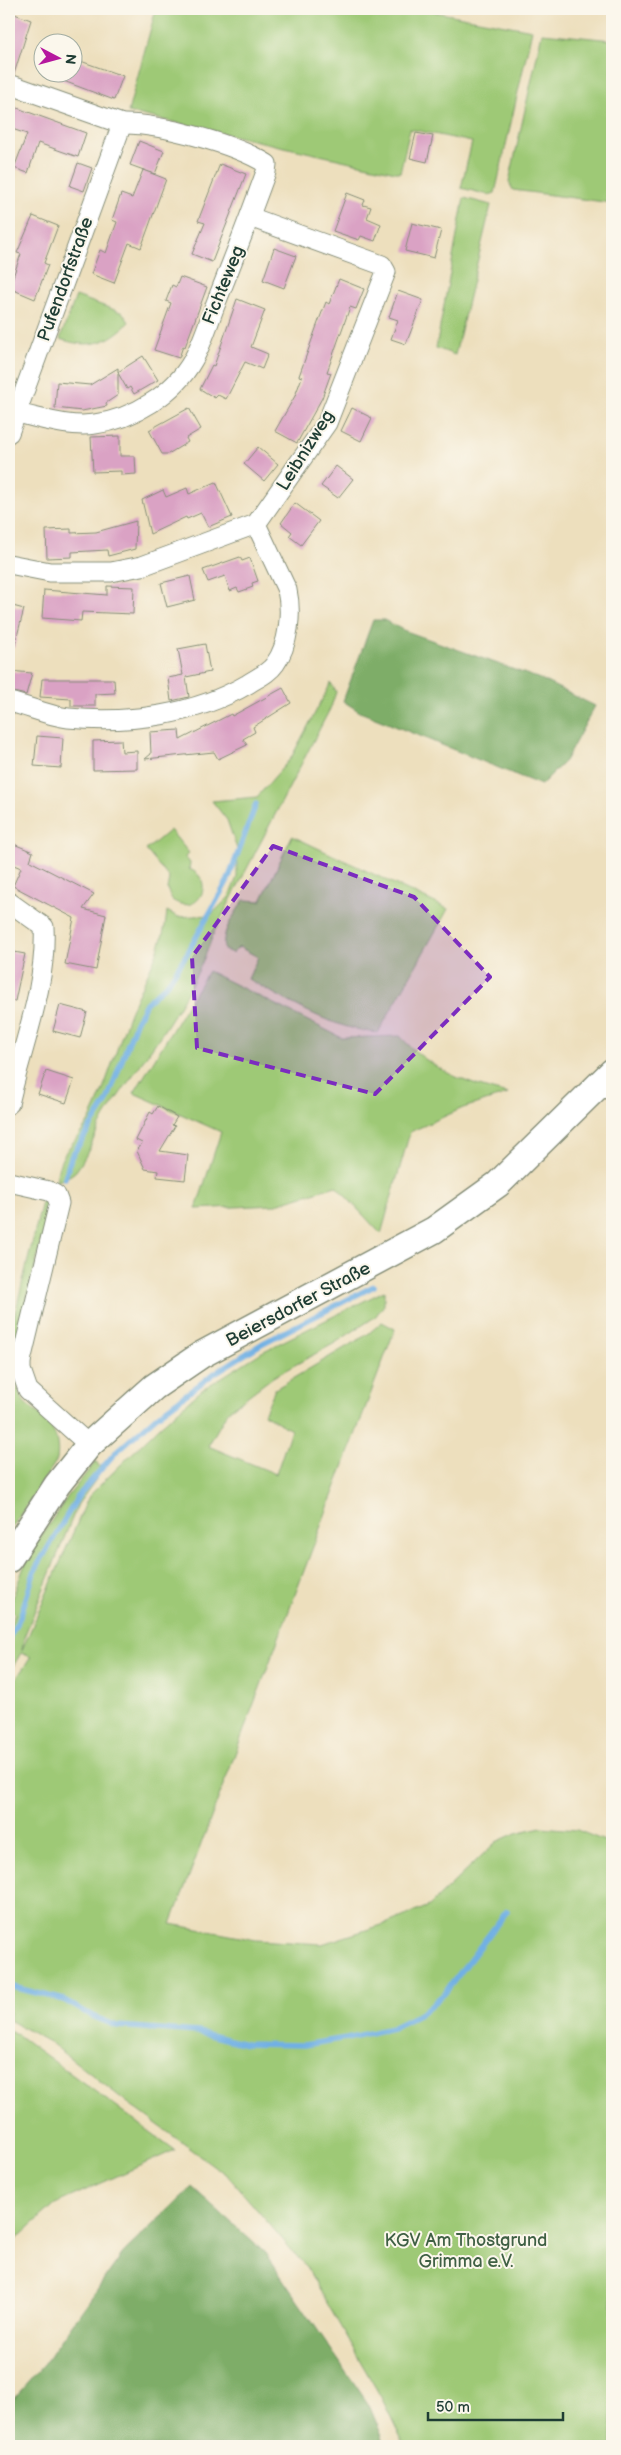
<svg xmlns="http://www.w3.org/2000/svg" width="621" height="2455" font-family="'Balsamiq Sans',sans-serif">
<rect width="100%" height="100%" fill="#fbf7ec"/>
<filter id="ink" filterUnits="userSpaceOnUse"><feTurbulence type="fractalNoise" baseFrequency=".02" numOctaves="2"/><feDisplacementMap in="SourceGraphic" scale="10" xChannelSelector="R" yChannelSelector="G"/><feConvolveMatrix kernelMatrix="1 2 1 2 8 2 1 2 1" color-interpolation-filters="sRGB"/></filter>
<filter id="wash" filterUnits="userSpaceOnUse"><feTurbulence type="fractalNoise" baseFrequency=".0096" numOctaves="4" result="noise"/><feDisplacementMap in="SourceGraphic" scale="20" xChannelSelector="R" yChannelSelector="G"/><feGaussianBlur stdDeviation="1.12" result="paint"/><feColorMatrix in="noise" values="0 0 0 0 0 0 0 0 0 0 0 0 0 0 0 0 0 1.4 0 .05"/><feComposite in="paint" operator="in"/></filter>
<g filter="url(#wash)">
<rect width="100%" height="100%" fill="#eddfbd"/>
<!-- green -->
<g fill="#9ec976" stroke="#5e8355">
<path d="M156,9h279v3l97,18 -37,163 -6,2 -28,-7 11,-46 -62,-13 -10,44 -272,-61z"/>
<path d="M542,33l70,7v163l-99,-13 -4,-8z"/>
<path d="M464,198l27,7 -36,150 -19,-7z"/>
<path d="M76,296l47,17 6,9c-21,22 -40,27 -69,17z"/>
<path d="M331,683l5,9 -5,15 -117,225c-22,67 -67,121 -105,178 -13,19 -19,43 -33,61 -5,5 -13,8 -20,11 3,-34 21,-38 35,-65 15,-31 24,-64 36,-96 13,-37 37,-70 40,-110l11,6 33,-2 18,-18 8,-20v-28l-10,-29 -15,-19 45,-4 34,-39z"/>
<path d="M170,830l19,23 -4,4 5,6 -1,6c28,10 10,49 -17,31l-5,-11 2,-11 -23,-28z"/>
<path d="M292,836l156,73 -70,124c-48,-5 -88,-31 -130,-54l10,-22 -19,-10 -6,6 -9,-3c-3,-19 10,-34 20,-50l17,1z"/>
<path d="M208,971l134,67 58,-2c29,33 66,48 108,58l-45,14 -53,24 -29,102 -45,-48 -63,19 -77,4 25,-77 -87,-39z"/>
<path d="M43,1198l7,9 -35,140 -6,2v-11z"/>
<path d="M384,1291v14l-9,12 -40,26 -62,34 -45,34 -20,35 68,28 15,-44 -27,-16 11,-25 93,-55 14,-12 13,7 -224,595 85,16 66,4 66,-21 41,-17 67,-64 20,-9 25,-6 36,3 35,14v602h-207l-23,-47 -75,-131 -79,-92 -100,-73 -77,-60 -42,-23v-331l22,-32 -10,-4 -12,20v-47l6,-12 -6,-7 19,-51 40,-60 28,-35 6,10 -24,33 -54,133 -2,13 67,-154 69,-68 45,-39 59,-37z"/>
<path d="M9,1378c10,3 9,18 16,25 2,3 7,5 9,7 18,14 26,27 23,50l-48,72z"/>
<path d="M9,2031l9,4 157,115 -120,54 -46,42z"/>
</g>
<!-- forest -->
<g fill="#7ead67" stroke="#4e754e">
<path d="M373,620h11l19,10 137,49 55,27 -30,55 -24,24 -181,-73 -17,-11z"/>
<path d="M192,2187l73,66 104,152 17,41h-377v-42l35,-40 79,-111z"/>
</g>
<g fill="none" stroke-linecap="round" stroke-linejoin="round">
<!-- stream -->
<g stroke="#71b0e4" stroke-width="5.5">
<path d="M65,1178l6,-21 36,-56 29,-79 10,-19 22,-20 20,-31 40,-72 28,-76"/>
<path d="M9,1638l11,-21 15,-47 44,-75 36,-42 42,-37 58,-43 48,-30 111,-57"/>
<path d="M9,1986l55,14 28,16 25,10 81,6 48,12 58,1 43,-7 45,-10 28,-14 24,-20 63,-83"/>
</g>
</g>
<g id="blocks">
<!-- building -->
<g fill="#daa2c4">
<path d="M9,12l22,8 -17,54 -5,-1z"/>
<path d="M72,58l51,18 -9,24 -69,-26 27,-2z"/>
<path d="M9,105l77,28 -8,24 -40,-14 -10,30 -14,-5 13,-34 -18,-6z"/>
<path d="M416,133l17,3 -6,26 -17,-4z"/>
<path d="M139,141l25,10 -9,23 -25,-9z"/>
<path d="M78,163l14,5 -8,23 -14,-5z"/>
<path d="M220,164l26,10 -34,88 -20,-8 13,-31 -7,-2z"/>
<path d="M143,170l23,9 -25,69 -12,-5 -15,40 -23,-9 9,-24 6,3 11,-31 -5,-2 9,-26 11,4z"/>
<path d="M347,193l18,7 -2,5 8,2 -4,11 14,6 -6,17 -14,-5 -2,4 -26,-9z"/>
<path d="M33,216l25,10 -14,37 4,2 -13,34 -26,-11 12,-34 -4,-1z"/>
<path d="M412,223l29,7 -7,28 -29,-7z"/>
<path d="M274,248l22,8 -12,32 -21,-8z"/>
<path d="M180,277l27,10 -22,60 -2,-1 -4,12 -25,-8 17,-47 -5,-2 6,-16 4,2z"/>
<path d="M339,279l25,10 -8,20 -6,-2 -23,65 4,1 -9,25 -25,45 -22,-12 20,-35 7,-19 -3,-1 20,-56 7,-18 3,2z"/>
<path d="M398,291l25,9 -17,44 -15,-5 7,-19 -9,-3z"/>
<path d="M237,299l28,11 -14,37 17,7 -6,15 -17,-7 -19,37 -8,-4 -3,3 -15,-9 12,-24 2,1z"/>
<path d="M143,356l15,24 -24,14 -4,-7 -3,2 -9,-16v22l-12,8 1,3 -25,5 -27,-3 2,-26 33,3 28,-17v4z"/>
<path d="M189,408l12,21 -15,9 2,4 -20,12h-6l-13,-24z"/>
<path d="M352,408l20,10 -11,23 -20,-10z"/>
<path d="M120,436v20h15l1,18 -15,1v-4l-28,1 -2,-35z"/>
<path d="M258,447l20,17 -14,17 -20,-17z"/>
<path d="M336,466l17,13 -15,19 -17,-12z"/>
<path d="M216,482l16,35 -24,10 -7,-14 -14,6 -1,-2 -36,17 -8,-34 21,-10 3,7 21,-9 2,6z"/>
<path d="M295,503l24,18 -18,24 -12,-9 3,-4 -11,-9z"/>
<path d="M136,521l-1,28 -27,7 -1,-6 -35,2v5l-25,1 -1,-28 25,-1v4l25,-1z"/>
<path d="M240,557l2,4 8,-3 8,23 -6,2 1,4 -14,5 -2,-4 -7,3 -5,-15 -17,6 -5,-12z"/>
<path d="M190,576l5,24 -28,7 -6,-24z"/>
<path d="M107,586l27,1 -1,27 -51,-2 -1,9 -39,-3 2,-28 63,5z"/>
<path d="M9,605l15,4 -10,39h-5z"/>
<path d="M205,644l5,28 -24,5 3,20 -18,4 -3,-23 15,-3 -5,-26z"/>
<path d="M9,671l23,2 -6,22 -17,-4z"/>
<path d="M42,679h72l1,14 -20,1v12h-24v-7l-31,-2z"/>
<path d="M283,688l8,15 -38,24 2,5 -12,7 4,6 -29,14 -4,-7 -69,7 6,-5 -1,-22 29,-2 1,10 51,-26 1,2z"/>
<path d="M37,736l26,2 -2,30 -27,-2z"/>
<path d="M121,740l1,12 15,-1v18l-44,1v-29z"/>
<path d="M9,842l24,10 -3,9 64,33 -11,15 23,6 -10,55 -31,-6 9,-46 -61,-32 8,-18 -12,-5z"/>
<path d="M9,951l16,3 -10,47h-6z"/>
<path d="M60,1005l27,7 -7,26 -27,-7z"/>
<path d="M46,1071l28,9 -8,23 -28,-9z"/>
<path d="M158,1106l19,11 -5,8 3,1 -15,25 28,4 -3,25 -28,-3 1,-6 -13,-2 -8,-18 5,-8 -6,-3 14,-28 3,2z"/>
</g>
</g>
</g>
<g filter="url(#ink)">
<use href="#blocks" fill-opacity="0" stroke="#868e78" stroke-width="1"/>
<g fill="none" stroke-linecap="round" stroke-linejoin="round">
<defs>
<g id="street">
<path d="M9,84l113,40c37,-1 113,20 145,40l-1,8c-16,44 -33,88 -50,131 -7,18 -13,39 -23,57 -19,34 -60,59 -98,64 -26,4 -54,-6 -79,-11"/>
<path d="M9,433l113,-309"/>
<path d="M9,564l41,8h61l31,-6 114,-42 71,-101 59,-151 -4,-7 -132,-48"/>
<path d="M9,702c19,4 39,14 59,16 61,6 127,-3 180,-34 9,-6 21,-11 27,-20 14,-19 17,-52 12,-74l-31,-66"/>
<path d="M9,902l35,25c3,61 -22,118 -35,177"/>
<path d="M9,1182l40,9 7,4 3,8 -38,158h-12"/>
<path d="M21,1361v9l7,20 61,55"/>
</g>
<path id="secondary" d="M9,1559l48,-74 32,-40 65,-58 47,-32 233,-125 64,-46 114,-112"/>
</defs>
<!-- street casing -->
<use href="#street" stroke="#868e78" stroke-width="21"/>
<!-- secondary casing -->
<use href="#secondary" stroke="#868e78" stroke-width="29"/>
<!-- street -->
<use href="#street" stroke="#fff" stroke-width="19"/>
<!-- secondary -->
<use href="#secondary" stroke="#fff" stroke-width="26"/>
</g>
</g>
<!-- marked area -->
<path fill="#7b2cbf" fill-opacity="0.2" stroke="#7b2cbf" stroke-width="4" stroke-dasharray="10 6" stroke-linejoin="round" d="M273,846l141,51 76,80 -115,117 -178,-46 -5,-91z"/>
<g text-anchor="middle" stroke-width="4" stroke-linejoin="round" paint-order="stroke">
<!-- street labels -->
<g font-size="18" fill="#1f3d34" stroke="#fbf7ec">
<text transform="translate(65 279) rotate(-70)" y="6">Pufendorfstraße</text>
<text transform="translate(223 285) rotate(-68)" y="6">Fichteweg</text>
<text transform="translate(305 450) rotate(-58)" y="6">Leibnizweg</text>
<text transform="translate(298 1304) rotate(-28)" y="6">Beiersdorfer Straße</text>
</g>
<!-- park labels -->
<g font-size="18" fill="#3f6044" stroke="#fbf7ec">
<text x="466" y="2246">KGV Am Thostgrund<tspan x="466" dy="21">Grimma e.V.</tspan></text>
</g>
</g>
<!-- margin -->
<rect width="621" height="2455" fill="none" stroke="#fbf7ec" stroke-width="30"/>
<!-- north arrow -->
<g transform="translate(58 58) rotate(96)"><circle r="24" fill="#fbf7ec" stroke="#a3ada2"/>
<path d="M0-4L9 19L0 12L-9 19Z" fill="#b5179e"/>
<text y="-8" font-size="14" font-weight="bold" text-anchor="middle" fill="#1f3d34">N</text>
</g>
<!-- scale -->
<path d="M428 2412v8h135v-8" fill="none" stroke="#1f3d34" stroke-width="2.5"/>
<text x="436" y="2412" font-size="15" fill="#1f3d34" stroke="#fbf7ec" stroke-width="4" paint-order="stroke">50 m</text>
</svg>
